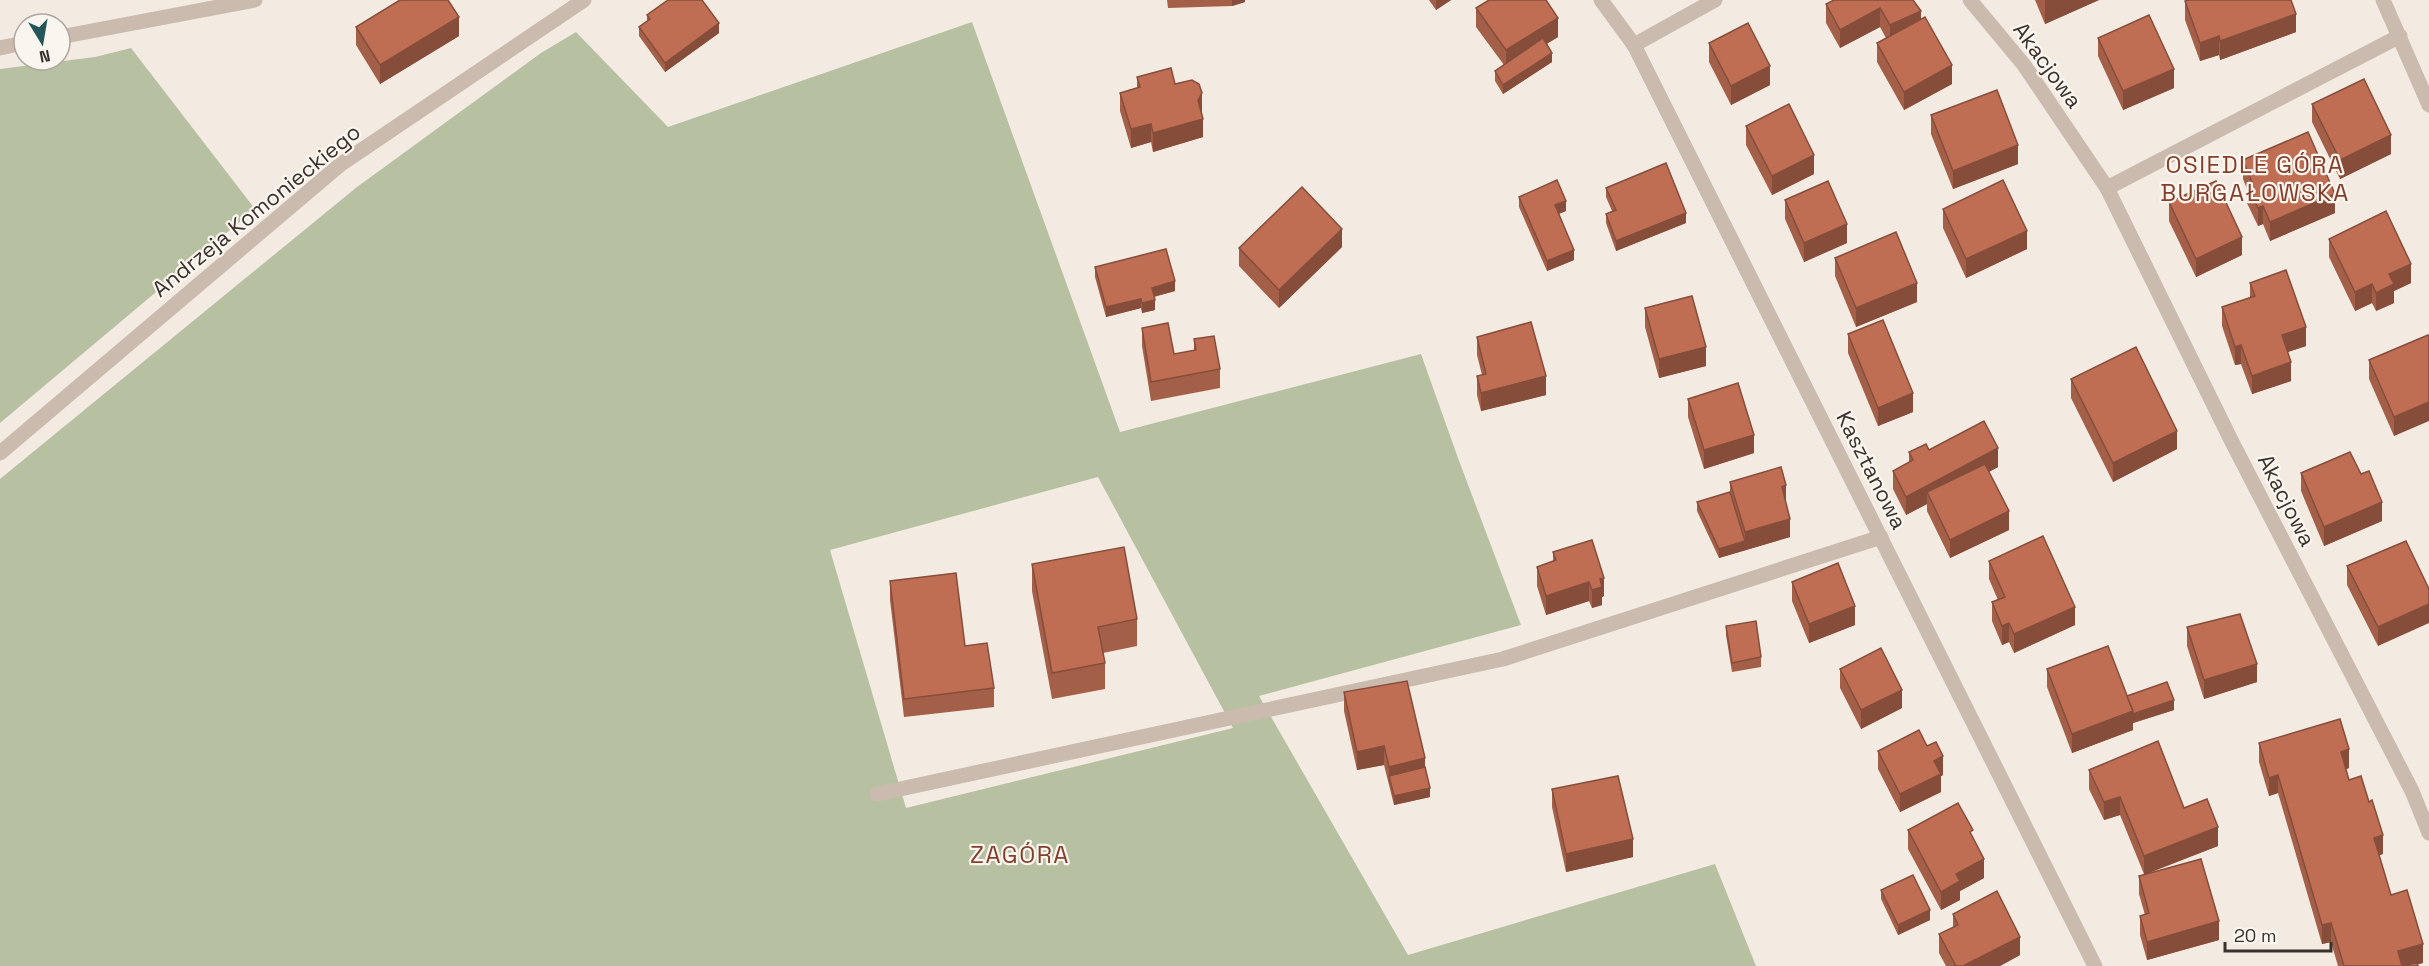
<svg xmlns="http://www.w3.org/2000/svg" width="2429" height="966" font-family="'Space Grotesk',sans-serif">
<rect width="100%" height="100%" fill="#f3ebe2"/>
<!-- green -->
<g fill="#b7c1a2" fill-rule="evenodd">
<path d="M972,22l148,410 301,-78 37,104 63,167 -262,71 149,259 307,-91 41,102h-1756v-487l357,-292 184,-134 35,-21 92,95zM1098,477l135,251 -327,80 -76,-258z"/>
<path d="M131,48l124,161 -255,214v-354l95,-12z"/>
</g>
<g fill="none" stroke-linecap="round" stroke-linejoin="round">
<!-- minor -->
<g stroke="#cabbae" stroke-width="15">
<path d="M1601,0l33,45 461,921"/>
<path d="M1970,0l54,65 83,123 124,252 181,351 17,42"/>
<path d="M2383,0l46,105"/>
<path d="M60,37l195,-37"/>
<path d="M1634,45l81,-45"/>
<path d="M0,48l24,-5"/>
<path d="M2107,188l293,-152"/>
<path d="M0,453l341,-289 243,-164"/>
<path d="M877,794l626,-135 378,-122"/>
</g>
</g>
<!-- wall -->
<g fill="#a45f48">
<path d="M1167,0h78v2l-13,4 -64,2z"/>
<path d="M1429,0h22l-15,10z"/>
<path d="M1913,0l8,19 31,65 -48,26 -27,-48v-19l9,-5 -6,-11 -40,21 -14,-25v-19z"/>
<path d="M2035,0h64l-54,24z"/>
<path d="M2185,1l111,31 -76,28 -1,-5 -19,6 -15,-41z"/>
<path d="M1476,8l82,29 -12,7 6,18 -49,32 -8,-13v-10l9,-6 -28,-38z"/>
<path d="M647,15l72,18 -54,39 -26,-36v-9l8,-6z"/>
<path d="M356,27l103,9 -79,48 -24,-39z"/>
<path d="M2098,38l76,50 -51,22 -25,-54z"/>
<path d="M1709,43l61,42 -39,20 -22,-43z"/>
<path d="M1137,77l38,7 27,28 1,25 -50,15 -2,-10 -20,6 -11,-37v-18l17,-5z"/>
<path d="M2312,104l79,50 -51,25 -28,-57z"/>
<path d="M1931,115l87,49 -65,25 -22,-55z"/>
<path d="M1746,126l68,48 -42,21 -26,-50z"/>
<path d="M2243,160l92,53 -65,28 -7,-17 -5,2 -11,-23v-14l-4,-10z"/>
<path d="M1606,188l80,35 -70,28 -10,-28v-9l6,-3 -6,-14z"/>
<path d="M1519,197l47,14 -7,3 15,46 -27,11 -28,-64z"/>
<path d="M1785,200l62,43 -43,19 -19,-43z"/>
<path d="M2169,202l73,53 -46,22 -27,-56z"/>
<path d="M1943,209l84,40 -61,29 -23,-50z"/>
<path d="M2329,239l82,44 -17,8v12l-18,8 -4,-8 -17,8 -26,-54z"/>
<path d="M1342,247l-63,61 -40,-42v-18z"/>
<path d="M1835,258l82,44 -61,25 -21,-51z"/>
<path d="M1095,267l80,24 -21,6 1,13 -13,3 -1,-5 -35,9 -11,-40z"/>
<path d="M2250,283l56,63 -19,6 4,29 -39,13 -11,-30 -6,1 -13,-39v-19l28,-9z"/>
<path d="M1645,308l61,58 -47,12 -14,-51z"/>
<path d="M1142,328l32,26 20,-4v-11l26,30v19l-69,13 -9,-55z"/>
<path d="M1848,334l65,78 -35,14 -30,-73z"/>
<path d="M1477,337l69,58 -65,16 -4,-16v-19l5,-1 -5,-20z"/>
<path d="M2429,337l-35,99 -25,-57v-19z"/>
<path d="M2071,379l106,70 -64,33 -42,-84z"/>
<path d="M1688,399l66,54 -50,16 -16,-52z"/>
<path d="M1929,450l69,17 -9,5 20,58 -59,28 -23,-47v-7l-21,11 -13,-26v-18l16,-9v-10z"/>
<path d="M2301,473l60,1 21,47 -58,25 -23,-55z"/>
<path d="M1730,482l56,22 4,33 -71,21 -22,-47v-9l33,-10z"/>
<path d="M2406,541l-28,105 -31,-61v-19z"/>
<path d="M1553,552l51,44 -2,1v8l-10,3 -3,-7 -43,14 -9,-29v-19l16,-6z"/>
<path d="M1989,561l86,64 -61,28 -5,-11 -7,3 -10,-24v-19l6,-2 -9,-21z"/>
<path d="M1032,564l105,55v27l-34,7 2,10v26l-53,10 -20,-108z"/>
<path d="M890,581l75,65 29,42v19l-90,10 -14,-117z"/>
<path d="M1792,582l63,43 -46,18 -17,-42z"/>
<path d="M1726,626l35,31v10l-29,5 -6,-37z"/>
<path d="M2187,627l70,55 -53,17 -17,-53z"/>
<path d="M1840,669l62,39 -41,21 -21,-41z"/>
<path d="M2047,669l80,27 47,14 -41,13v7l-61,23 -25,-66z"/>
<path d="M1344,692l81,75 5,30 -36,8 -10,-40 -27,5 -13,-59z"/>
<path d="M2259,743l90,25 -3,1 3,11 34,74 -4,1 12,40 32,68 -5,1v2h-80l-7,-24 -9,2 -44,-151 -9,3 -10,-34z"/>
<path d="M1927,746l16,29 -2,1v16l-41,20 -22,-43v-18z"/>
<path d="M2089,770l95,38 34,38 -72,27 73,67 -72,20 -7,-25v-19l5,-1 -6,-21v-18l5,-2 -24,-59 -16,5 -15,-31z"/>
<path d="M1552,789l81,68 -67,15 -14,-65z"/>
<path d="M1908,830l65,8 11,40 -24,13v9l-19,10 -33,-61z"/>
<path d="M1881,890l49,30 -32,15 -17,-36z"/>
<path d="M1953,914l67,41 -20,11h-54l-7,-13v-19l14,-6z"/>
</g>
<!-- shaded-wall -->
<g fill="#864d3b">
<path d="M1232,0h13v2l-13,4z"/>
<path d="M1436,0h15l-15,10z"/>
<path d="M2045,0h54l-54,24z"/>
<path d="M1880,8v19l-40,21v-18z"/>
<path d="M1921,11v18l-31,15v-19z"/>
<path d="M2296,14v18l-76,28v-19z"/>
<path d="M459,17v19l-79,48v-19z"/>
<path d="M1558,18v19l-52,32v-19z"/>
<path d="M719,23v10l-54,39v-9z"/>
<path d="M2219,36v19l-19,6v-18z"/>
<path d="M1552,53v9l-49,32v-9z"/>
<path d="M1952,65v19l-48,26v-18z"/>
<path d="M1770,66v19l-39,20v-19z"/>
<path d="M2174,69v19l-51,22v-19z"/>
<path d="M1202,93v19l-4,7v-19z"/>
<path d="M1203,119v18l-50,15v-19z"/>
<path d="M1151,124v18l-20,6v-19z"/>
<path d="M2391,135v19l-51,25v-19z"/>
<path d="M2018,145v19l-65,25v-18z"/>
<path d="M1814,155v19l-42,21v-19z"/>
<path d="M2335,194v19l-65,28v-19z"/>
<path d="M1566,201v10l-11,4v-10z"/>
<path d="M2263,206v18l-5,2v-18z"/>
<path d="M1686,213v10l-70,28v-10z"/>
<path d="M1847,224v19l-43,19v-19z"/>
<path d="M1342,229v18l-63,61v-18z"/>
<path d="M2027,231v18l-61,29v-19z"/>
<path d="M2242,237v18l-46,22v-18z"/>
<path d="M1574,250v10l-27,11v-10z"/>
<path d="M2411,264v19l-17,8v12l-18,8v-18l13,-19z"/>
<path d="M1175,281v10l-23,6v-9z"/>
<path d="M1917,283v19l-61,25v-19z"/>
<path d="M2372,284v19l-17,8v-19z"/>
<path d="M1141,299v9l-35,9v-10z"/>
<path d="M1155,300v10l-13,3v-10z"/>
<path d="M2306,327v19l-24,8v-19z"/>
<path d="M2241,345v19l-6,1v-18z"/>
<path d="M1706,347v19l-47,12v-19z"/>
<path d="M2291,362v19l-39,13v-18z"/>
<path d="M1546,376v19l-65,16v-18z"/>
<path d="M1913,393v19l-35,14v-18z"/>
<path d="M2429,402v19l-35,15v-19z"/>
<path d="M2177,431v18l-64,33v-19z"/>
<path d="M1754,435v18l-50,16v-19z"/>
<path d="M1998,448v19l-66,35 -5,-10v12l-21,11v-18z"/>
<path d="M1786,485v19l-4,-17z"/>
<path d="M2382,502v19l-58,25v-19z"/>
<path d="M2009,511v19l-59,28v-18z"/>
<path d="M1790,519v18l-71,21v-9l26,-8v-9z"/>
<path d="M1604,578v18l-2,1v8l-10,3v-18l8,-11z"/>
<path d="M1589,582v19l-43,14v-19z"/>
<path d="M2429,604v19l-51,23v-19z"/>
<path d="M1855,606v19l-46,18v-19z"/>
<path d="M2075,607v18l-61,28v-19z"/>
<path d="M2009,623v19l-7,3v-19z"/>
<path d="M2257,664v18l-53,17v-19z"/>
<path d="M1902,690v18l-41,21v-19z"/>
<path d="M2174,700v10l-41,13v7l-61,23v-19l61,-23z"/>
<path d="M1384,746v19l-27,5v-18z"/>
<path d="M2349,749v19l-8,3v-19z"/>
<path d="M1943,756v19l-2,1v16l-41,20v-18l34,-33z"/>
<path d="M1425,758v19l-36,-1v-9z"/>
<path d="M2278,775v18l-9,3v-18z"/>
<path d="M1430,788v9l-36,8v-9z"/>
<path d="M2120,797v18l-16,5v-18z"/>
<path d="M2218,827v19l-74,29v-19z"/>
<path d="M2383,835v19l-9,3v-19z"/>
<path d="M1633,839v18l-67,15v-18z"/>
<path d="M1984,859v19l-24,13v9l-19,10v-18l15,-18z"/>
<path d="M1930,910v10l-32,15v-10z"/>
<path d="M2219,921v19l-72,20v-18z"/>
<path d="M2331,923v19l-9,2v-19z"/>
<path d="M2020,937v18l-20,11h-37z"/>
<path d="M2423,944v19l-12,3h-13v-15z"/>
</g>
<!-- building -->
<g fill="#bf6e54" stroke="#864d3b" stroke-width="1.5">
<path d="M400,0h48l11,17 -79,48 -24,-38z"/>
<path d="M668,0h34l17,23 -54,40 -26,-36 11,-8 -3,-4z"/>
<path d="M1489,0h57l12,18 -52,32 -30,-42z"/>
<path d="M1834,0h79l8,11 -31,14 -10,-17 -40,22 -14,-26z"/>
<path d="M2189,0h102l5,14 -76,27 -1,-5 -19,7 -15,-42z"/>
<path d="M2149,15l25,54 -51,22 -25,-53z"/>
<path d="M1925,17l27,48 -48,27 -27,-49z"/>
<path d="M1748,23l22,43 -39,20 -22,-43z"/>
<path d="M1543,38l9,15 -49,32 -8,-14z"/>
<path d="M1171,68l4,16 17,-4 7,4 3,9 -4,7 5,19 -50,14 -2,-9 -20,5 -11,-36 20,-6 -3,-10z"/>
<path d="M2364,79l27,56 -51,25 -28,-56z"/>
<path d="M1997,90l21,55 -65,26 -22,-56z"/>
<path d="M1789,104l25,51 -42,21 -26,-50z"/>
<path d="M2308,132l27,62 -65,28 -7,-16 -5,2 -11,-24 5,-2 -9,-22z"/>
<path d="M1666,163l20,50 -70,28 -10,-27 10,-4 -10,-22z"/>
<path d="M1557,180l9,21 -11,4 19,45 -27,11 -28,-64z"/>
<path d="M2003,180l24,51 -61,28 -23,-50z"/>
<path d="M1828,181l19,43 -43,19 -19,-43z"/>
<path d="M2216,181l26,56 -46,22 -27,-57z"/>
<path d="M1302,187l40,42 -63,61 -40,-42z"/>
<path d="M2386,211l25,53 -22,10 5,10 -18,9 -4,-9 -17,8 -26,-53z"/>
<path d="M1896,232l21,51 -61,25 -21,-50z"/>
<path d="M1166,249l9,32 -23,7 3,12 -13,3 -1,-4 -35,8 -11,-40z"/>
<path d="M2286,270l20,57 -24,8 9,27 -39,14 -11,-31 -6,2 -13,-40 33,-11 -5,-13z"/>
<path d="M1692,296l14,51 -47,12 -14,-51z"/>
<path d="M1883,320l30,73 -35,15 -30,-74z"/>
<path d="M1531,322l15,54 -65,17 -4,-17 9,-2 -9,-37z"/>
<path d="M1168,323l6,31 22,-4 -2,-11 20,-3 6,33 -69,13 -9,-54z"/>
<path d="M2428,335l1,2v65l-35,15 -25,-57z"/>
<path d="M2136,347l41,84 -64,32 -42,-84z"/>
<path d="M1738,383l16,52 -50,15 -16,-51z"/>
<path d="M1984,421l14,27 -92,49 -13,-26 20,-11 -4,-8 17,-8 3,6z"/>
<path d="M2350,452l11,22 8,-3 13,31 -58,25 -23,-54z"/>
<path d="M1985,464l24,47 -59,29 -23,-48z"/>
<path d="M1781,467l5,18 -4,2 8,32 -45,13 -15,-50z"/>
<path d="M1730,492l15,49 -26,8 -22,-47z"/>
<path d="M2043,536l32,71 -61,27 -5,-11 -7,3 -10,-24 13,-5 -16,-36z"/>
<path d="M1592,540l12,38 -4,1 2,8 -10,3 -3,-8 -43,14 -9,-29 19,-7 -3,-8z"/>
<path d="M2406,541l23,48v15l-51,23 -31,-61z"/>
<path d="M1124,547l13,72 -39,8 7,36 -53,10 -20,-109z"/>
<path d="M1838,563l17,43 -46,18 -17,-42z"/>
<path d="M956,573l9,73 22,-3 7,45 -90,11 -14,-118z"/>
<path d="M2240,614l17,50 -53,16 -17,-53z"/>
<path d="M1756,621l5,36 -29,6 -6,-37z"/>
<path d="M2108,646l25,65 -61,23 -25,-65z"/>
<path d="M1881,648l21,42 -41,20 -21,-41z"/>
<path d="M1407,681l18,77 -36,9 -5,-21 -27,6 -13,-60z"/>
<path d="M2167,682l7,18 -41,14v-3l-6,-15z"/>
<path d="M2340,719l9,30 -8,3 8,28 12,-4 8,26 3,-2 11,35 -9,3 17,57 16,-5 16,54 -25,7 4,15h-58l-13,-43 -9,2 -44,-150 -9,3 -10,-35z"/>
<path d="M1919,730l8,16 9,-4 7,14 -9,5 7,13 -41,20 -22,-43z"/>
<path d="M2158,741l26,67 23,-9 11,28 -74,29 -24,-59 -16,5 -15,-32z"/>
<path d="M1425,767l5,21 -36,8 -5,-20z"/>
<path d="M1618,776l15,63 -67,15 -14,-65z"/>
<path d="M1958,803l15,27 -3,2 14,27 -28,15 4,7 -19,11 -33,-62z"/>
<path d="M2201,859l18,62 -72,21 -7,-26 9,-3 -10,-37z"/>
<path d="M1913,875l17,35 -32,15 -17,-35z"/>
<path d="M1997,891l23,46 -57,29h-7l-17,-32 19,-9 -5,-11z"/>
<path d="M2417,962l1,4h-13z"/>
</g>
<g text-anchor="middle" stroke-width="4.5" stroke-linejoin="round" paint-order="stroke">
<!-- street labels -->
<g font-size="22" fill="#3a302c" stroke="#faf5ef">
<text transform="translate(2048 65) rotate(54)" y="8">Akacjowa</text>
<text transform="translate(256 210) rotate(-39)" y="8">Andrzeja Komonieckiego</text>
<text transform="translate(1872 470) rotate(63)" y="8">Kasztanowa</text>
<text transform="translate(2287 500) rotate(63)" y="8">Akacjowa</text>
</g>
<!-- neighbourhood labels -->
<g font-size="24" letter-spacing="1.5" fill="#843f2a" stroke="#faf5ef">
<text x="2255" y="173">OSIEDLE GÓRA<tspan x="2255" dy="28">BURGAŁOWSKA</tspan></text>
<text x="1020" y="863">ZAGÓRA</text>
</g>
</g>
<!-- north arrow -->
<g transform="translate(42 42) rotate(169)"><circle r="28" fill="#faf5ef" stroke="#ada6a1" stroke-width="1.5"/>
<path d="M0-4.5L10 22L0 15L-10 22Z" fill="#245659"/>
<text y="-9" font-size="16" font-weight="bold" text-anchor="middle" fill="#3a302c">N</text>
</g>
<!-- scale -->
<path d="M2225 942v9h106v-9" fill="none" stroke="#3a302c" stroke-width="3"/>
<text x="2234" y="942" font-size="18" fill="#3a302c" stroke="#faf5ef" stroke-width="4.5" paint-order="stroke">20 m</text>
</svg>
